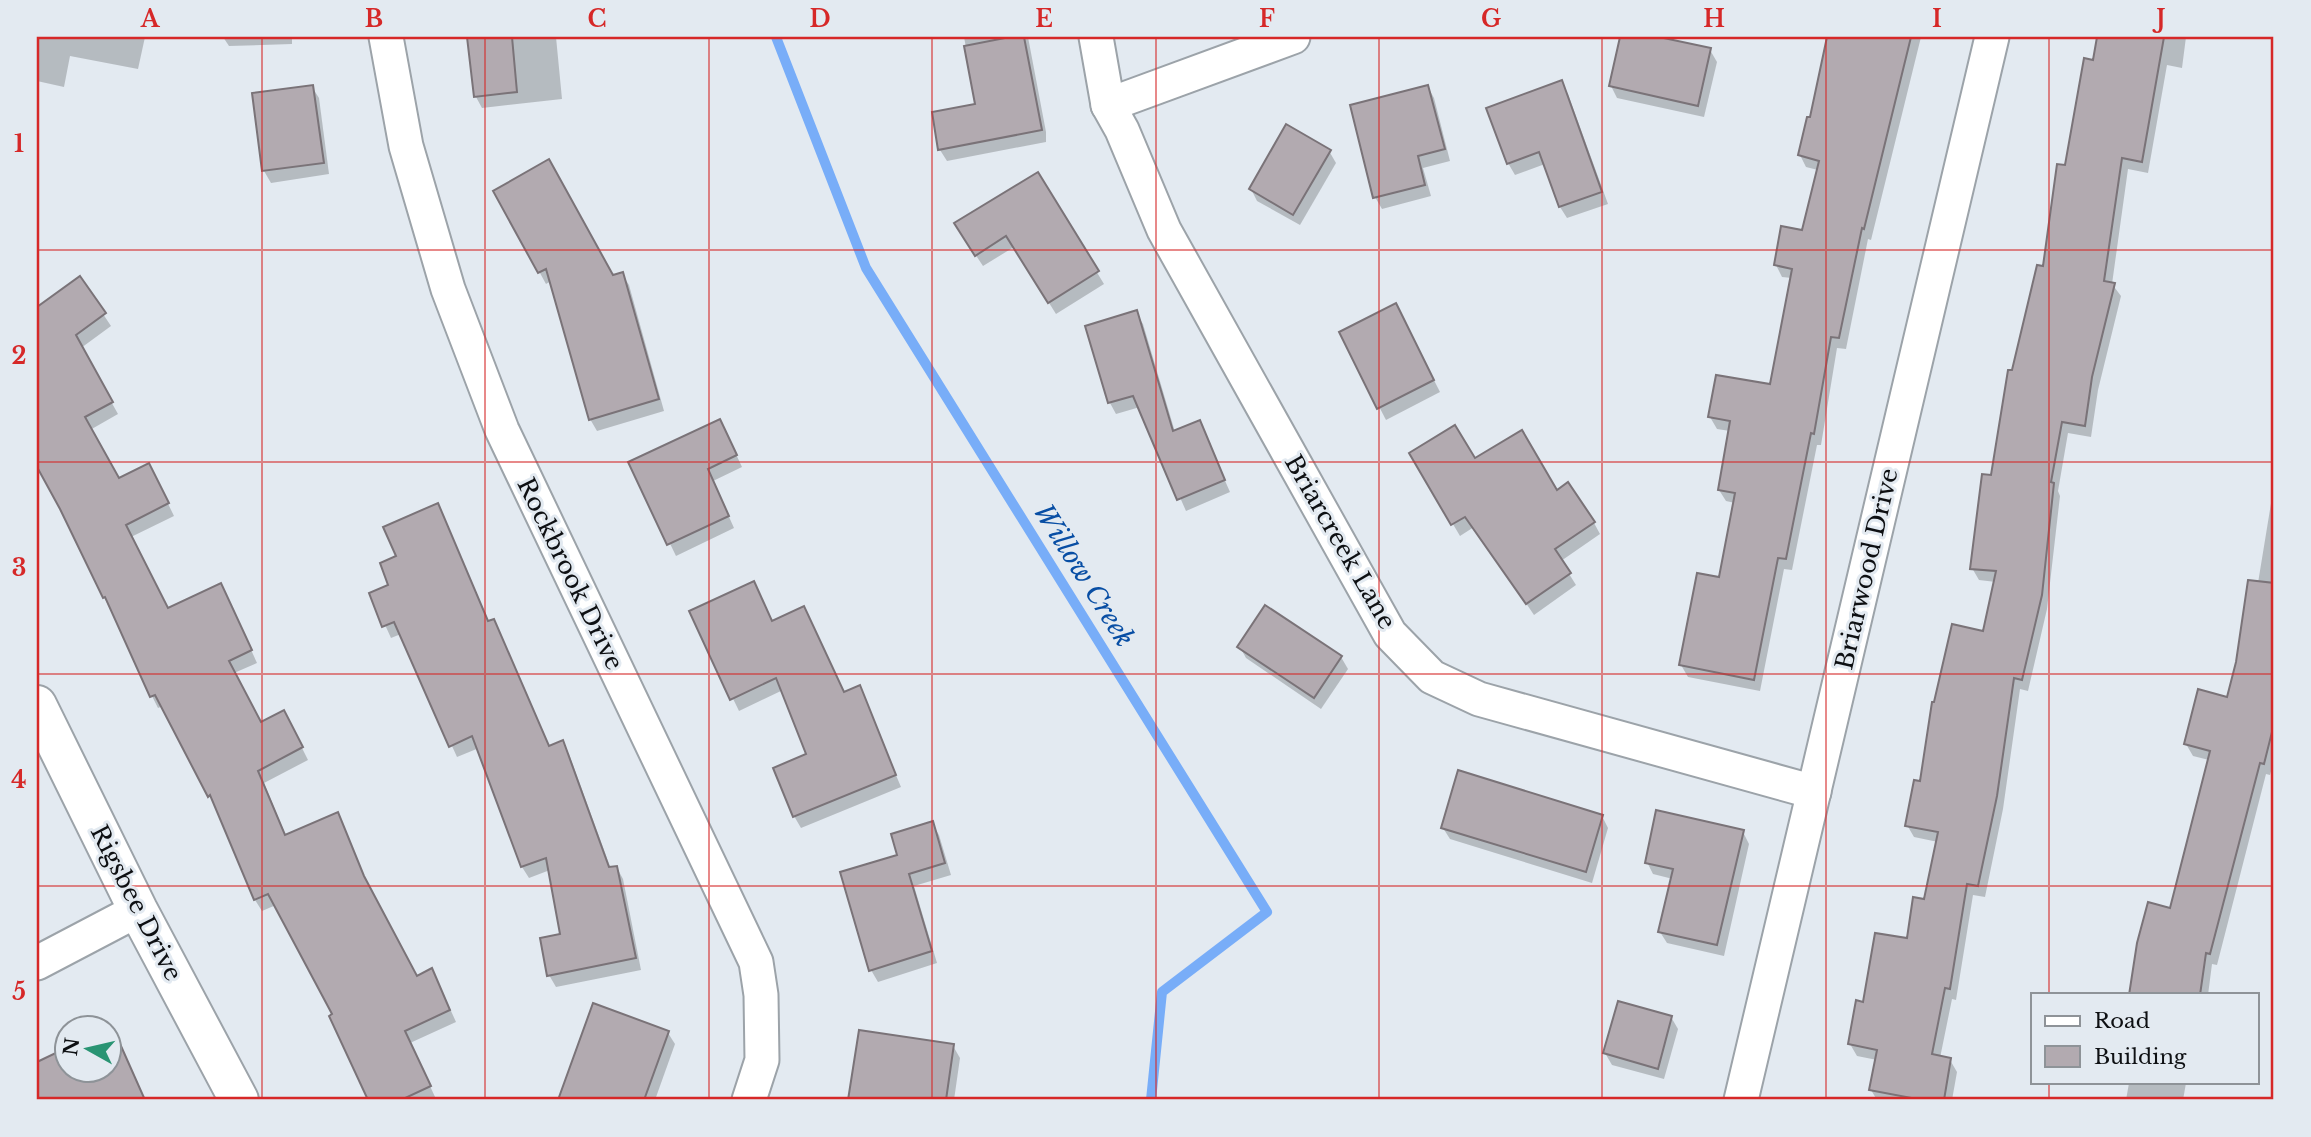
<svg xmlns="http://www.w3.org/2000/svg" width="2311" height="1137" font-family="'Libre Baskerville',serif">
<rect width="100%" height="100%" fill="#e3eaf1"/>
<!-- shadow -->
<g fill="#0003">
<path d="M37,37h108l-7,32 -68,-13 -6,31 -27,-6z"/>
<path d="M223,37h69v7l-63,2z"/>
<path d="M496,37h60l6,62 -80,9 -6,-11 22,-37z"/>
<path d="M964,37h64l18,95v10l-99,19 -7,-11 37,-44z"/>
<path d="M1622,37h29l59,13 7,12 -13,55 -87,-19 -6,-12z"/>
<path d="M1829,37h92l-50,203 -3,-1 -22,110 -9,-1 -16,97h-4l-25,125 -8,-1 -24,122 -72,-14 -7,-12 39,-86 15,-76 -9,-2 -7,-11 11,-59 -13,-2 -7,-12 61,-31 21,-108 -10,-1 -6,-12 27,-33 15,-62 -12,-3 -6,-12 11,-36z"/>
<path d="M2098,37h88l-4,31 -15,-3 -19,108 -20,-4 -16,115 9,12 -23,94 -7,47 -23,-4 -10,58 2,5 -13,113 -19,82 -8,-2 -17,120 -18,88 -12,-2 -17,105 -4,-1 -12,59 10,2 7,12 -5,28h-75l-6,-10 6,-30 -20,-4 -7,-12 15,-40 43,-64 17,-39 13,-59 -24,-5 -7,-12 14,-42 63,-150 12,-51 -17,-2 -7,-12 21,-91 20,-105 31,-104 22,-101 29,-105z"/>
<path d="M1561,82l7,12 40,110 -41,14 -7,-11 -15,-43 -30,11 -7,-12 -20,-54z"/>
<path d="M312,87l7,11 10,76 -58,9 -7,-12 -10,-76z"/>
<path d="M1428,87l6,11 16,63 -27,7 8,28 -49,13 -7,-12z"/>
<path d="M1329,151l7,12 -36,62 -43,-24 -6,-12z"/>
<path d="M1037,174l67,110 -48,30 -42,-67 -31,19 -20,-30z"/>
<path d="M495,191l117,86 10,-3 7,11 35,126 -67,20 -7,-12 -39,-138 -5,3z"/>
<path d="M79,278l32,48 -30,22 37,66 -28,16 28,50 37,-3 19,39 -43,21 37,73 59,-13 30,66 -23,10 27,51h29l18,36 -44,23 22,53 52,-21 32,75 46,88 22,4 18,40 -46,21 26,56 -3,1h-63l-39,-83 4,-2 -59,-110 -14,6 -7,-11 -38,-93 -54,-101 -5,2 -6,-12 -91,-188 -24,-44v-155z"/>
<path d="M1136,313l7,11 32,108 24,-10 31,70 -44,19 -46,-104 -24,7 -6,-11z"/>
<path d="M1402,317l38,75 -54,28 -45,-87z"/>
<path d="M726,433l16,34 -29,14 21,47 -58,28 -45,-93z"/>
<path d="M1411,453l63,8 82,31 38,31 6,11 -39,27 15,24 -42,30 -60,-88 -14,9z"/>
<path d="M2274,485v275l-4,15 -4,-1 -49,191 -5,-1 -4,31h-77l7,-50 33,-35 38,-150 -16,-4 -7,-12 42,-45 30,-116z"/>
<path d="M371,594l118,29 5,-2 56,126 12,-4 7,11 42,115 6,-1 6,11 18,91 -85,17 -7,-12 13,-39 -12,-66 -21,8 -7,-11 -43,-119 -22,9 -56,-123 -10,4z"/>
<path d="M691,612l82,10 71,72 15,-6 42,99 -100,41 -7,-12 15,-61 -26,-65 -44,21z"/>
<path d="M1240,647l101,10 7,12 -27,40 -75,-51z"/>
<path d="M1602,816l6,12 -16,55 -142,-44 -7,-11z"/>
<path d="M932,823l7,12 12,40 -37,11 23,77 -59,19 -7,-12 28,-114z"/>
<path d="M1743,832l6,12 -25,112 -57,-13 -7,-11 13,-53 -20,-5 -6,-12z"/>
<path d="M594,1005l74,28 7,11 -20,56h-95z"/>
<path d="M1671,1017l7,12 -14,50 -52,-14 -7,-12z"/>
<path d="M112,1030l33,70h-108v-36l29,-14v20h42z"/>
<path d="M860,1032l93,14 7,12 -6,42h-104z"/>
<path d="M2129,1083h57l-3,17h-57z"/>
</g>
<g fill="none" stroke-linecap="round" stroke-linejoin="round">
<!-- stream -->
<path stroke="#78adf8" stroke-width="10" d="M776,37l90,231 401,644 -105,80 -11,108"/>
</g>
<!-- building -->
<g fill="#b2aab0" stroke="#7a7378" stroke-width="2">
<path d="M467,37h45l5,55 -43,5z"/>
<path d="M1010,37h14l18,93 -104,20 -6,-38 43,-8 -11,-58z"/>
<path d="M1620,37h39l52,11 -13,58 -89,-20z"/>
<path d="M1827,37h84l-47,192 -2,-1 -23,110 -8,-1 -17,97 -3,-1 -25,126 -8,-1 -24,122 -75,-15 18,-92 22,4 16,-84 -17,-3 12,-69 -22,-4 8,-42 54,9 22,-115 -18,-4 7,-39 21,4 17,-69 -21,-6 9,-38h3z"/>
<path d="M2097,37h67l-22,125 -20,-4 -18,123 11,2 -23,94 -7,49 -23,-4 -11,60 3,1 -12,112 -20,85 -8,-2 -17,118 -19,90 -11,-2 -17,105 -5,-1 -13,66 19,4 -7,42h-22l-53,-10 8,-40 -29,-6 8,-44 7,2 12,-69 32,5 6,-41 11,2 14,-67 -33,-6 9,-46 6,1 12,-79h2l18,-78 31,7 13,-60 -26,-2 12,-95 9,1 17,-105h4l25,-105 6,1 14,-102 8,1 19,-107 9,2z"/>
<path d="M1562,80l40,112 -43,15 -20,-55 -32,12 -21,-56z"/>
<path d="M313,85l11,78 -62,8 -10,-78z"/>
<path d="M1428,85l17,64 -27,7 7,29 -52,13 -23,-93z"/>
<path d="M1286,124l45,26 -38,65 -44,-26z"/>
<path d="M549,159l64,116 10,-3 36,127 -70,21 -43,-151 -8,4 -45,-82z"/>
<path d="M1038,172l61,99 -51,32 -42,-67 -31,20 -21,-33z"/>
<path d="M80,276l26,37 -30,22 37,67 -28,15 34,61 30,-15 20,40 -43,22 42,83 53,-25 31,67 -23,11 32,61 23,-12 19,37 -45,24 27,64 53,-23 26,64 53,100 15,-8 18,42 -45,21 26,55 -30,14h-33l-39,-84 3,-2 -64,-120 -14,6 -44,-105 -2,2 -53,-102 -5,2 -45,-100 -2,1 -43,-89 -23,-42v-160z"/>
<path d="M1396,303l38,77 -57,29 -38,-77z"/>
<path d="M1137,310l36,121 27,-11 25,60 -48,20 -44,-104 -25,7 -23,-77z"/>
<path d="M720,419l17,36 -29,14 21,47 -62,29 -39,-83z"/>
<path d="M1455,425l20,33 47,-28 35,60 11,-8 27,40 -40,27 16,24 -45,31 -61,-87 -14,8 -42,-72z"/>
<path d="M438,503l50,118 6,-2 55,127 14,-6 46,127 8,-1 19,92 -89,18 -7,-38 20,-4 -14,-76 -25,9 -49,-131 -23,11 -55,-125 -12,5 -13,-34 19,-8 -8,-22 16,-7 -13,-29z"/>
<path d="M2248,580l26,3v141l-10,40 -4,-1 -50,191 -4,-1 -6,42h-71l8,-52 11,-41 22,6 40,-157 -26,-7 14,-55 29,8 9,-35z"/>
<path d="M754,581l18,40 32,-15 40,86 16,-7 36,90 -103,42 -20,-49 33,-14 -30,-76 -46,22 -41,-89z"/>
<path d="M1265,605l77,51 -28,42 -77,-51z"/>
<path d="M1458,770l145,45 -17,57 -145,-44z"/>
<path d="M1656,810l88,20 -27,115 -59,-13 15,-63 -28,-6z"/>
<path d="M933,821l12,42 -36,11 23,77 -63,20 -29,-99 57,-17 -6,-21z"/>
<path d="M1618,1001l54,15 -14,53 -55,-16z"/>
<path d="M593,1003l76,28 -25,69h-86z"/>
<path d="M113,1028l32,72h-108v-38l29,-14v22h42v-40z"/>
<path d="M859,1030l95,14 -8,56h-98z"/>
</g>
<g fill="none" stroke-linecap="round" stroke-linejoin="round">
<defs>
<g id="minor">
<path d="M386,37l20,109 42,143 54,141 254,532 5,33 1,65 -13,40"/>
<path d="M1096,37l12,68 14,25 42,100 226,404 42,43 47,22 335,93"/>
<path d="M1108,105l185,-68"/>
<path d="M37,963l101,-53"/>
<path d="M1741,1100l251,-1063"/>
</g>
<path id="tertiary" d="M37,705l101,205 101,190"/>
</defs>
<!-- minor casing -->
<use href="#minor" stroke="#9ca3a9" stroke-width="37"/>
<!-- tertiary casing -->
<use href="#tertiary" stroke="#9ca3a9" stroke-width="42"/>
<!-- minor -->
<use href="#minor" stroke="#fff" stroke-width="33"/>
<!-- tertiary -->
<use href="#tertiary" stroke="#fff" stroke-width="38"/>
</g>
<!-- grid -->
<path fill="none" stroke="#d62828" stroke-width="2" stroke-opacity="0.55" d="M262,37v1063M485,37v1063M709,37v1063M932,37v1063M1156,37v1063M1379,37v1063M1602,37v1063M1826,37v1063M2049,37v958M37,250h2237M37,462h2237M37,674h2237M37,886h2237M2049,1083v17"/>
<g text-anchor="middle" stroke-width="6" stroke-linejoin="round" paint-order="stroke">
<!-- street labels -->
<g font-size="24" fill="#0e1013" stroke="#e3eaf1">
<text transform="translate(1340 542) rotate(60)" y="8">Briarcreek Lane</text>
<text transform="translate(1867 569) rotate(-77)" y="8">Briarwood Drive</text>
<text transform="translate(570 574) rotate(64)" y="8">Rockbrook Drive</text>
<text transform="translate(136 903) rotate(63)" y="8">Rigsbee Drive</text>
</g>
<!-- water labels -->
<g font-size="26" font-style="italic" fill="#084ea4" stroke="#e3eaf1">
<text transform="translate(1084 575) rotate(58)" y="9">Willow Creek</text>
</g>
</g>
<!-- border -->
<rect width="2311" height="1137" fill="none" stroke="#e3eaf1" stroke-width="77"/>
<!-- legend -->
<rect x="2031" y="993" width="228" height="91" fill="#e3eaf1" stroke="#8e9398" stroke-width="2"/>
<rect x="2045" y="1016" width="35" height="10" fill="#ffffff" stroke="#8e9398" stroke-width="2"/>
<text x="2094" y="1028" font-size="21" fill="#0e1013">Road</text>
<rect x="2045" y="1046" width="35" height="21" fill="#b2aab0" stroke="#8e9398" stroke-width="2"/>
<text x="2094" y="1064" font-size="21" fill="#0e1013">Building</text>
<!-- north arrow -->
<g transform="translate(88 1049) rotate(278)"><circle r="33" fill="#e3eaf1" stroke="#8e9398" stroke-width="2"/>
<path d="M0-5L12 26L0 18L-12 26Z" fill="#299473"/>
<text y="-10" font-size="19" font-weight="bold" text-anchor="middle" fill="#0e1013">N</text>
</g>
<rect x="38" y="38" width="2234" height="1060" fill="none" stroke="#d62828" stroke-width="2.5"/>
<g font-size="23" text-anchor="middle" font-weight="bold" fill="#d62828">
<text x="150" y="27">A</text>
<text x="374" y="27">B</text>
<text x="597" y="27">C</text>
<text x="820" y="27">D</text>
<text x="1044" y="27">E</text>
<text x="1267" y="27">F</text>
<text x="1491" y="27">G</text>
<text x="1714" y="27">H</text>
<text x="1937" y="27">I</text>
<text x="2161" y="27">J</text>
<text x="19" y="152">1</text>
<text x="19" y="364">2</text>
<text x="19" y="576">3</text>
<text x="19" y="788">4</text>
<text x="19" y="1000">5</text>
</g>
</svg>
